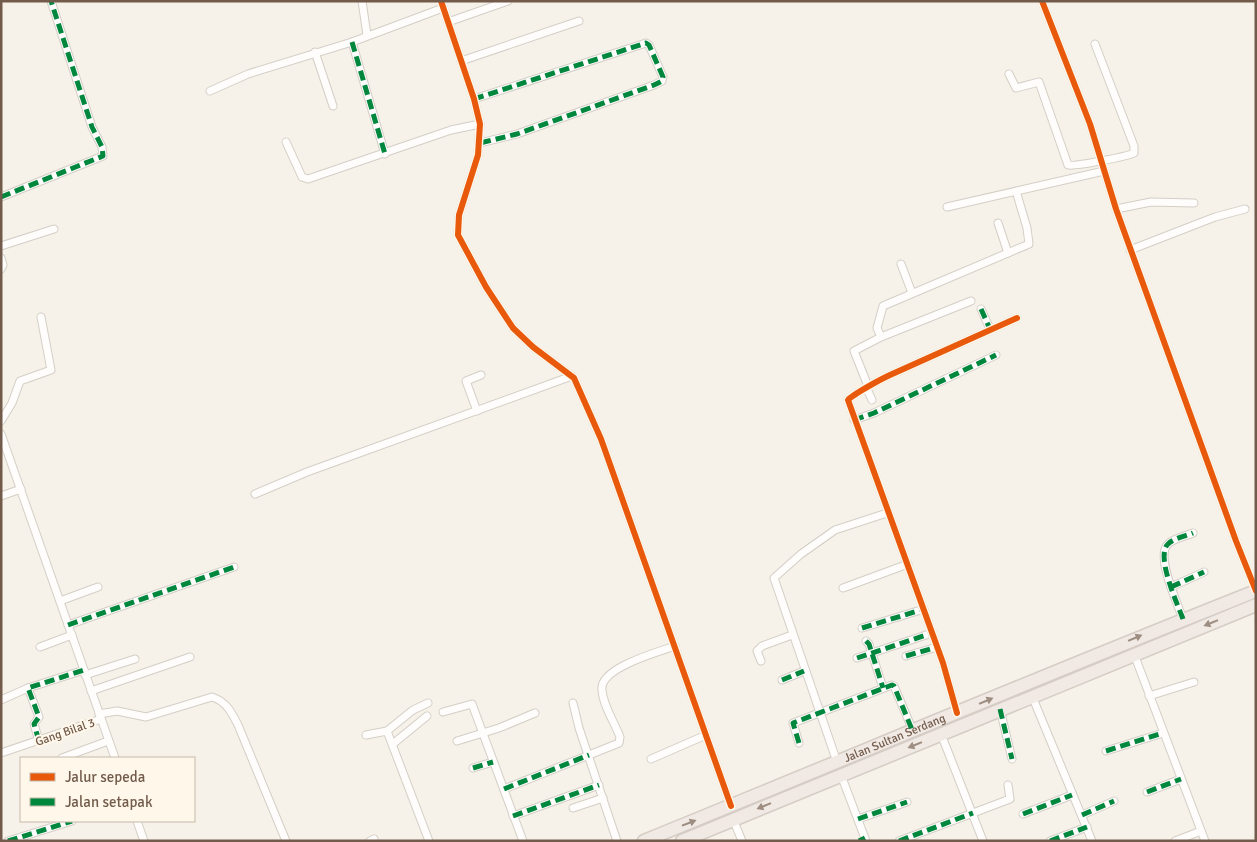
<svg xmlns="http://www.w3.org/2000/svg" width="1257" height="842" font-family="Signika,sans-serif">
<rect width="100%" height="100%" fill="#f6f2e9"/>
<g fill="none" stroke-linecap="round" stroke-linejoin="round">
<defs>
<g id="street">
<path d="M362,1l5,34"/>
<path d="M441,1l33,98 6,25 -2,31 -19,60 -1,20 28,52 27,41 20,19 41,31 27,61 130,367"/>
<path d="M1042,1l48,123 26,85 120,332 20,50"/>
<path d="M448,22l60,-21"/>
<path d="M352,42l33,112"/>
<path d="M315,52l18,54"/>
<path d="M461,61l118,-40"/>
<path d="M1009,74l7,14 23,-6 29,83c6,2 61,-9 66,-12v-7l-39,-102"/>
<path d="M210,91l38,-17 104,-32 91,-34"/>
<path d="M474,99l172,-56 3,2 14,32 -1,4 -8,4 -137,49 -37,9"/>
<path d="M286,142l16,35 6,2 143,-49 29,-6"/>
<path d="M1,197l102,-41 -1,-9 -10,-20 -41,-126"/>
<path d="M947,207l157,-36"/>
<path d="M1116,209l35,-7 43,1"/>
<path d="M998,223l10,30"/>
<path d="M1,246l53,-17"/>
<path d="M1130,250l85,-33 30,-8"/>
<path d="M1,258l2,7 -2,4"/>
<path d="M901,264l11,29"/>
<path d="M981,309l9,20"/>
<path d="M881,337l-4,-9 6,-22 146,-62 -2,-16 -11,-37"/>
<path d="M868,386l-14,-35 27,-14 90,-36"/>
<path d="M867,389l5,11"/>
<path d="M477,411l-11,-30 15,-6"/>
<path d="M854,420l20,-7 122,-58"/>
<path d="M1,421l11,-18 8,-22 31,-11 -10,-53"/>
<path d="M1,434l114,324"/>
<path d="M255,494l52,-22 265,-96"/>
<path d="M1,496l20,-7"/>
<path d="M1171,587l33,-15"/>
<path d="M843,588l65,-24"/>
<path d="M60,601l38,-14"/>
<path d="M1183,619c-5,-14 -28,-63 -15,-75 6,-6 18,-8 25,-11"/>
<path d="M68,625l166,-58"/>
<path d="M862,628l62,-19"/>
<path d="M866,641l3,3 14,44"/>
<path d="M40,647l32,-12"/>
<path d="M1134,654l71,187"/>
<path d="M906,656l31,-9"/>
<path d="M857,658l75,-25"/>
<path d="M761,661l-4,-10 5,-5 30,-11"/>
<path d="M85,675l50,-16"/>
<path d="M782,680l22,-9"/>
<path d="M28,688l11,29 -5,7 5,17"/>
<path d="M91,691l99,-34"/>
<path d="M1032,696l60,145"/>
<path d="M1149,696l45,-14"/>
<path d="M1,700l27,-12 56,-18"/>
<path d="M573,703l6,25 38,113"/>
<path d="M1000,709l12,50"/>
<path d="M443,712l29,-8 51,137"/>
<path d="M957,713l-14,-50 -95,-263c4,-5 33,-21 42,-25l127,-57"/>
<path d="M99,714l18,-3 29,6 66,-20c14,4 20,16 26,28l48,116"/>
<path d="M387,731l26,-21 15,-7"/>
<path d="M941,734l42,107"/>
<path d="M366,735l21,-4 42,110"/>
<path d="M457,741l42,-13 36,-15"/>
<path d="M394,743l33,-27"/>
<path d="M799,743l-6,-20 99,-38 2,1 19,45"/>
<path d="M1106,751l57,-18"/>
<path d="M1,753l100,-34"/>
<path d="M62,758l46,-17"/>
<path d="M651,759l55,-24"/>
<path d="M837,762l-63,-184 27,-24 34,-24 52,-17"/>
<path d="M473,768l20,-6"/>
<path d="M841,775l25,66"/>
<path d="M504,789l115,-46 1,-6c-5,-14 -17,-31 -18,-47 -3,-22 56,-38 73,-44"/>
<path d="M1147,792l34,-13"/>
<path d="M573,808l30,-10"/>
<path d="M1023,814l49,-19"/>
<path d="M1082,815l32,-14"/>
<path d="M513,816l86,-31"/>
<path d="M733,819l9,22"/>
<path d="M858,819l49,-17"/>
<path d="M137,821l7,20"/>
<path d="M8,841l64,-20"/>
<path d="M370,841l4,-2"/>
<path d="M899,841l111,-42 -2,-14"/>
<path d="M1050,841l37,-14"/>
<path d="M1175,841l26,-10"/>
</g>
<g id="highway">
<path id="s1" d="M644,841c204,-83 407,-169 612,-250"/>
<path d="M682,841l574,-236"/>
</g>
</defs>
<!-- street casing -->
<use href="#street" stroke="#d4cec6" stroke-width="9"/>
<!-- highway casing -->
<use href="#highway" stroke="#d5cdc5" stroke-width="15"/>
<!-- street -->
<use href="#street" stroke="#fefdfc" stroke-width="7"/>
<!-- highway -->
<use href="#highway" stroke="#f0e9e4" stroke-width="12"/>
<!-- quiet -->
<g stroke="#00873e" stroke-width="5" stroke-dasharray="10 5" stroke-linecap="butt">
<path d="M352,42l33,112"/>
<path d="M474,99l172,-56 3,2 14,32 -1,4 -8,4 -137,49 -37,9"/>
<path d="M1,197l102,-41 -1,-9 -10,-20 -41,-126"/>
<path d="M981,309l9,20"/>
<path d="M854,420l20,-7 122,-58"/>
<path d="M1171,587l33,-15"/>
<path d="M1183,619c-5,-14 -28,-63 -15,-75 6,-6 18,-8 25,-11"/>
<path d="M68,625l166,-58"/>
<path d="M862,628l62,-19"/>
<path d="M866,641l3,3 14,44"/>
<path d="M906,656l31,-9"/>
<path d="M857,658l75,-25"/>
<path d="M782,680l22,-9"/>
<path d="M1000,709l12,50"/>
<path d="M39,741l-5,-17 5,-7 -11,-29 56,-18"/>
<path d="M799,743l-6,-20 99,-38 2,1 19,46"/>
<path d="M1106,751l57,-18"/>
<path d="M473,768l20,-6"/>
<path d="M504,789l85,-34"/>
<path d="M1147,792l34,-13"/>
<path d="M1023,814l49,-19"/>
<path d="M1082,815l32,-14"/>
<path d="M513,816l86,-31"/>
<path d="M858,819l49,-17"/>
<path d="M8,841l64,-20"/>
<path d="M859,841l6,-3"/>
<path d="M899,841l74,-28"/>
<path d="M1050,841l37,-14"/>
</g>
<defs>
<g id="cycleway">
<path d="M441,1l33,98 6,25 -2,31 -19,60 -1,20 28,52 27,41 20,19 41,31 27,61 130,367"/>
<path d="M1042,1l48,123 26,85 120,332 20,50"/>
<path d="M957,713l-14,-50 -95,-263c4,-5 33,-21 42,-25l127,-57"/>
</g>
</defs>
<!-- cycleway casing -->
<use href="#cycleway" stroke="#fef7ea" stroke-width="9"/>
<!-- cycleway -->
<use href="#cycleway" stroke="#e8590c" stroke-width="6"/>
</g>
<!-- one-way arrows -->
<defs><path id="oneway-solid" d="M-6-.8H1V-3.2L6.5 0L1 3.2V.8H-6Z" transform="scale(1.25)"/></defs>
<g fill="#9e8d81">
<use href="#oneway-solid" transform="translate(1211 623) rotate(158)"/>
<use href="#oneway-solid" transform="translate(1135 638) rotate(-23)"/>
<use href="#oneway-solid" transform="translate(986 701) rotate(-23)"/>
<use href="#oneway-solid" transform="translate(915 745) rotate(158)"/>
<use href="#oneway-solid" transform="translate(764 806) rotate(158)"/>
<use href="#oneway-solid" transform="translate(689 823) rotate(-21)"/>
</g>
<g text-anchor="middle" stroke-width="4" stroke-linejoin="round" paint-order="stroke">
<!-- street labels -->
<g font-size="12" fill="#725b4b" stroke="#fef7ea">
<text transform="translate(65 732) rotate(-19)" y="4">Gang Bilal 3</text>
<text dy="4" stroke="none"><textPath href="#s1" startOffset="271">Jalan Sultan Serdang</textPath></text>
</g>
</g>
<!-- border -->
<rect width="1257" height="842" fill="none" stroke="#725b4b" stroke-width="5"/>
<!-- legend -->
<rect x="20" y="757" width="175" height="65" fill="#fef7ea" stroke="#c6b9aa"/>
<rect x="30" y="773" width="25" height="8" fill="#e8590c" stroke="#c6b9aa"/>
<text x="65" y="782" font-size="15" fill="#725b4b">Jalur sepeda</text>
<rect x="30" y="798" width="25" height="8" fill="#00873e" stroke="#c6b9aa"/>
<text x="65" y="807" font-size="15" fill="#725b4b">Jalan setapak</text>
</svg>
